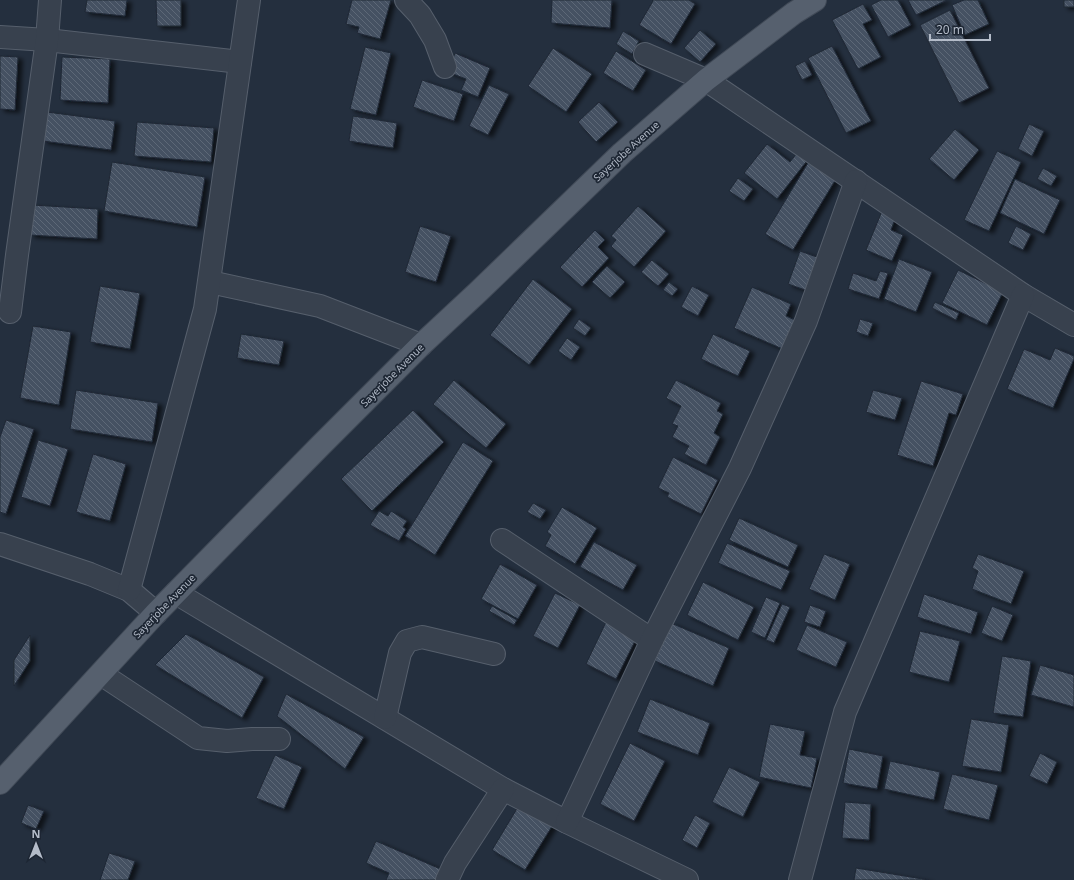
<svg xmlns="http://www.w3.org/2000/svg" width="1074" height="880" font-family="'Noto Sans',sans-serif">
<defs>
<pattern id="building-back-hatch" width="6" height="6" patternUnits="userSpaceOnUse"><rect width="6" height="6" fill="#455162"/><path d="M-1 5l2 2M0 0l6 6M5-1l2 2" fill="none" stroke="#5d6877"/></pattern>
<filter id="shadow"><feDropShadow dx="4.5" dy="2.5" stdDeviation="2" flood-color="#0009"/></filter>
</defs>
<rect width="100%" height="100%" fill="#242f3e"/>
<!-- building -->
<g fill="url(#building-back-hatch)" stroke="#1f2835" filter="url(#shadow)">
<path d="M87,0h40l-2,16 -40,-4z"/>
<path d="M156,0h25v26h-24z"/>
<path d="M352,0h39l-11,39 -23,-6 2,-6 -13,-3z"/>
<path d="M552,0h60l-2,28 -59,-5z"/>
<path d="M652,0h37l6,4 -24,40 -32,-19 14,-24z"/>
<path d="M881,0h17l13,25 -23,12 -17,-32z"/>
<path d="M908,0h39l-31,15z"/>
<path d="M964,0h14l11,24 -24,11 -13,-30z"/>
<rect x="1064" y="0" width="10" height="7"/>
<path d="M863,4l9,16 -9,4 18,33 -23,12 -26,-49z"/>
<path d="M950,10l39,78 -30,15 -39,-78z"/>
<path d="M700,30l16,14 -16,18 -16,-14z"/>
<path d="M623,31l16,10 -7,13 -16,-10z"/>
<path d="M832,46l39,75 -25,12 -38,-75z"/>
<path d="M365,47l26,6 -15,62 -26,-6z"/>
<path d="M553,48l39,26 -26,38 -38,-26z"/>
<path d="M616,51l30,19 -13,21 -30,-18z"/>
<path d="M455,53l35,15 -12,29 -17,-7 5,-11 -18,-7z"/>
<path d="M0,56l18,1 -3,53 -15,-1z"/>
<path d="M62,57l48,2 -2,44 -48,-3z"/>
<path d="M805,61l7,14 -10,5 -7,-14z"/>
<path d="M422,80l41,14 -9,27 -41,-14z"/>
<path d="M489,85l20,9 -21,41 -19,-9z"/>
<path d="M599,102l19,20 -22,20 -18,-20z"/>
<path d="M47,112l68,9 -4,29 -68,-9z"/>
<path d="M353,116l44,7 -4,25 -44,-7z"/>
<path d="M137,122l77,6 -3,34 -77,-6z"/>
<path d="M1029,124l15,7 -12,25 -14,-7z"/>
<path d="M955,129l24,21 -25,30 -25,-21z"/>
<path d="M767,144l23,18 10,-13 10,8 -33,42 -33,-26z"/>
<path d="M997,151l24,11 -32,69 -25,-11z"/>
<path d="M112,162l93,15 -8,50 -93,-16z"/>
<path d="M808,163l28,16 -43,71 -28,-16z"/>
<path d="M1043,168l14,8 -6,10 -14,-7z"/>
<path d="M738,178l15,11 -9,12 -15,-10z"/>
<path d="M1015,179l45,21 -16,34 -44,-21z"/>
<path d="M32,205l66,4 -1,30 -67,-4z"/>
<path d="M638,206l28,25 -32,36 -23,-21 5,-6 -5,-4z"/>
<path d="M882,211l14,5 -5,14 12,5 -11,26 -26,-11z"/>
<path d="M420,226l31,10 -15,46 -31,-10z"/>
<path d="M1016,226l15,8 -8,16 -15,-7z"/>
<path d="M595,230l10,10 -7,7 11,11 -27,29 -22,-20z"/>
<path d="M800,251l25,9 -11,33 -26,-9z"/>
<path d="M899,259l33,13 -16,40 -32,-13z"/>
<path d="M652,260l17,14 -11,12 -17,-14z"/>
<path d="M607,266l18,16 -15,16 -18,-16z"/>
<path d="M958,270l45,22 -16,33 -45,-22z"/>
<path d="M880,271l8,2 -9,26 -31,-10 5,-16 23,8z"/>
<path d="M533,279l39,30 -43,56 -39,-30z"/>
<path d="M669,282l9,7 -6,7 -9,-6z"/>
<path d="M100,286l40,7 -10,56 -40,-7z"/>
<path d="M692,286l17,9 -11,21 -17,-9z"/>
<path d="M752,287l39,17 -5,12 11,5 -12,29 -51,-22z"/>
<path d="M935,302l24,11 -3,7 -24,-12z"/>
<path d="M579,319l12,9 -6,8 -12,-8z"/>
<path d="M860,319l13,4 -5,13 -12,-4z"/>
<path d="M33,326l38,6 -12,73 -39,-7z"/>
<path d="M241,334l43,7 -5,24 -42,-7z"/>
<path d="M713,334l37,17 -12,25 -37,-17z"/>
<path d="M567,338l13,9 -9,13 -13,-9z"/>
<path d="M1055,348l19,8v3l-21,49 -46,-19 17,-40 26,11z"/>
<path d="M454,380l52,44 -20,24 -53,-44z"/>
<path d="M676,380l45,23 -4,8 6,3 -9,19 6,4 -14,28 -22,-11 5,-8 -17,-9 6,-11 -6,-2 9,-18 -15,-8z"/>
<path d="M921,381l42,13 -7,21 -7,-2 -16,53 -36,-11z"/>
<path d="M76,390l82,13 -6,39 -82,-13z"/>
<path d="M873,390l29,8 -7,22 -29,-8z"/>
<path d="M413,410l31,32 -72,69 -31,-32z"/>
<path d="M6,420l28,9 -28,85 -6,-2v-75z"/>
<path d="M38,440l30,9 -18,57 -29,-9z"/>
<path d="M463,442l30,19 -58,94 -30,-19z"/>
<path d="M93,454l33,10 -16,57 -34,-9z"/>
<path d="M673,457l45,23 -17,34 -34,-17 2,-4 -11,-5z"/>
<path d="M533,503l13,7 -6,9 -13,-7z"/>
<path d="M562,507l35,21 -22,36 -30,-18 6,-11 -4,-3z"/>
<path d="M379,511l9,5 3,-5 16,10 -4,6 3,2 -7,12 -29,-16z"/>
<path d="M739,518l59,27 -10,22 -59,-27z"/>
<path d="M594,542l43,23 -14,25 -43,-23z"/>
<path d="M727,543l63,28 -9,19 -63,-27z"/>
<path d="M824,554l26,10 -15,36 -26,-11z"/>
<path d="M978,554l46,17 -13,33 -39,-15 6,-18 -6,-3z"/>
<path d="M500,564l37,21 -19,34 -37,-20z"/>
<path d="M703,582l51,25 -16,33 -51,-25z"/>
<path d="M555,593l25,12 -22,43 -25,-12z"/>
<path d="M924,594l54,18 -7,22 -54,-17z"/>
<path d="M766,597l14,6 -15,35 -14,-6z"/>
<path d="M782,604l8,3 -16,36 -8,-3z"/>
<path d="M810,605l16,6 -6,16 -16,-5z"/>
<path d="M492,606l25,14 -3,5 -25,-14z"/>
<path d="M992,606l21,9 -11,26 -21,-8z"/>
<path d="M606,622l31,15 -21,42 -30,-15z"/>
<path d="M671,623l58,25 -16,38 -58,-25z"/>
<path d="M807,625l40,17 -11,25 -40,-17z"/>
<path d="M920,631l40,10 -11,41 -40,-10z"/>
<path d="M186,634l78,43 -22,41 -87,-53z"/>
<path d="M30,635v26l-16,25v-26z"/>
<path d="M1002,656l29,5 -8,56 -30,-4z"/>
<path d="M1040,665l34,10v32l-43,-12z"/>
<path d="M286,694l78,43 -19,32 -68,-53z"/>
<path d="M650,699l60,24 -12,32 -61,-23z"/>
<path d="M971,719l38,6 -8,47 -39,-6z"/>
<path d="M770,724l35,7 -5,24 17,3 -6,30 -52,-11z"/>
<path d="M630,743l35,18 -31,60 -34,-17z"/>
<path d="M849,749l34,7 -6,33 -34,-6z"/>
<path d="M1040,753l17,9 -10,22 -18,-8z"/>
<path d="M275,755l27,12 -18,42 -28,-11z"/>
<path d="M890,761l50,11 -6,28 -50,-11z"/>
<path d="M729,767l31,15 -17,35 -31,-15z"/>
<path d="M952,774l46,11 -9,35 -46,-11z"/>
<path d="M521,802l33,21 -29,47 -33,-20z"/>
<path d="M845,802l26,2 -2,36 -27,-2z"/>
<path d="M28,805l16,6 -8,18 -15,-6z"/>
<path d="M695,815l15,8 -13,25 -15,-8z"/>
<path d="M376,841l69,30 -5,9h-54l3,-7 -23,-10z"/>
<path d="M109,853l26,8 -7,19h-28z"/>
<path d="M856,868l73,12h-75z"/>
</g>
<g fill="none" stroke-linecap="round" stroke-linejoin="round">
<defs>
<g id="minor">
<path d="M406,0l14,15 15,25 10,27"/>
<path d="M0,37l47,3 193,22"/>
<path d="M645,54l61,26 317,215 51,30"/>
<path d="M210,282l110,24 101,39"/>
<path d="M10,312l7,-57 30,-215 3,-40"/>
<path d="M502,540l150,100"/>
<path d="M0,544l90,30 39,16 27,23"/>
<path d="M129,590l76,-281 44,-309"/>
<path d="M176,593l327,196 64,33 120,58"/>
<path d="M101,674l97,64 29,3 25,-2h27"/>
<path d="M385,718l15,-65 7,-12 15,-4 72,17"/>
<path d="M567,822l85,-182 88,-172 66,-147 50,-140"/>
<path d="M447,880l8,-17 48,-74"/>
<path d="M800,880l45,-168 178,-417"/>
</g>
<path id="major" d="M0,783l156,-170 163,-166 102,-102 57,-53 144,-139 84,-73 88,-67 21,-13"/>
</defs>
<!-- minor casing -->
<use href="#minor" stroke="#565f6c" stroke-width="24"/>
<!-- major casing -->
<use href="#major" stroke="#414a57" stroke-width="24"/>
<!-- minor -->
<use href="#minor" stroke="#38414e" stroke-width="22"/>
<!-- major -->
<use href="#major" stroke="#56606e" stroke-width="22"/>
</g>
<g text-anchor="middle" stroke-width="3.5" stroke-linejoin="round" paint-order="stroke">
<!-- street labels -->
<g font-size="10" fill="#b4bcc9" stroke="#1d2633">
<text transform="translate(626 151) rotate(-42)" y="4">Sayerjobe Avenue</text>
<text transform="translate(392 375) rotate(-45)" y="4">Sayerjobe Avenue</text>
<text transform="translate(164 606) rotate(-46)" y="4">Sayerjobe Avenue</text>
</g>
</g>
<!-- north arrow -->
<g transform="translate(36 844)" stroke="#1d2633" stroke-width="3" paint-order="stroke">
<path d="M0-3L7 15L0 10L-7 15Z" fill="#b4bcc9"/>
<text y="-6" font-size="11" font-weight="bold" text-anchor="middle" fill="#b4bcc9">N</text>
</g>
<!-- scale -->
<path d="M930 34v6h60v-6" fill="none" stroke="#b4bcc9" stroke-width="2"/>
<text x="936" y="34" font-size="12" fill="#b4bcc9" stroke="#1d2633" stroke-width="3" paint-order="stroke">20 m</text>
</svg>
